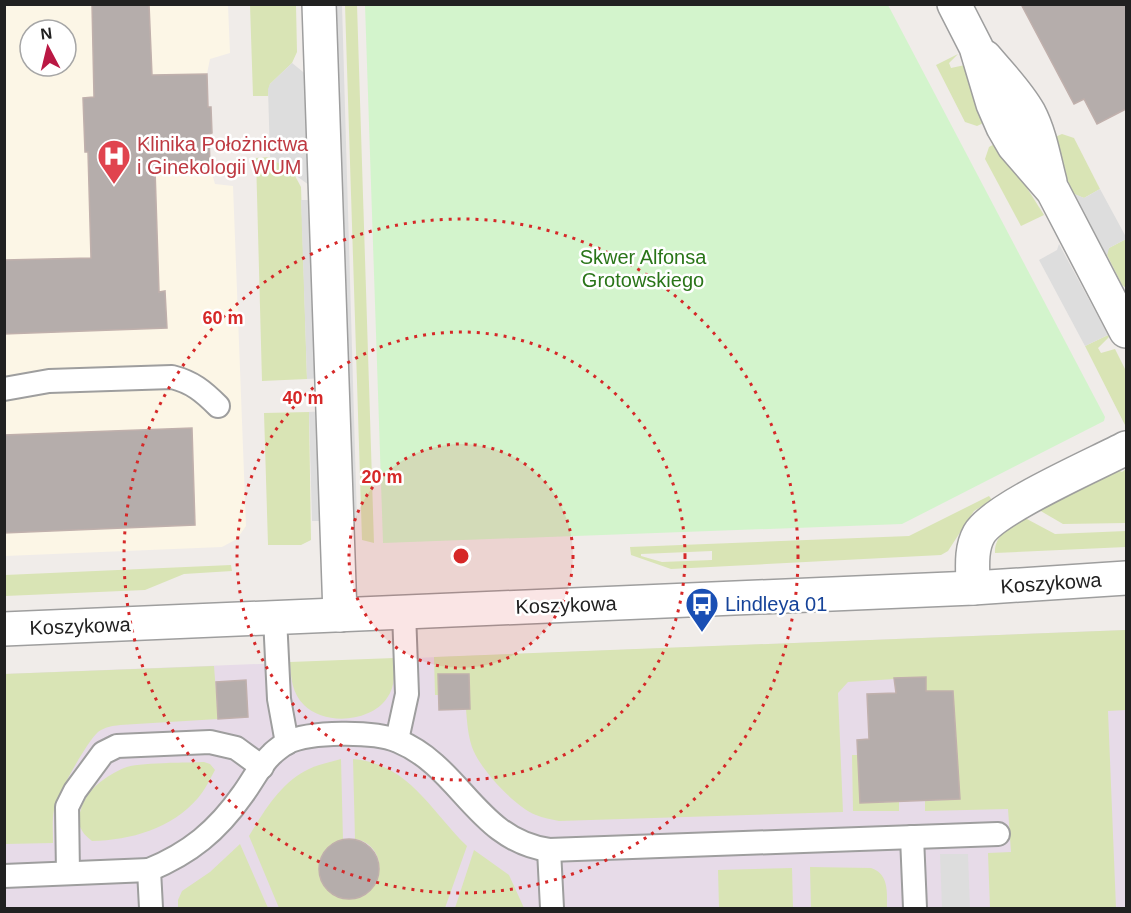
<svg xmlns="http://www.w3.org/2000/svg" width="1131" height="913" font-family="Helvetica,sans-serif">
<rect width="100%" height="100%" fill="#f0ece9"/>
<!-- industrial -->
<path fill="#e7dbe8" d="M1126,630v278h-1121l-1,-234z"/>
<!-- education -->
<path fill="#fcf6e6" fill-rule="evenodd" d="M4,5h224l2,48 -20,6 -3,15 1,33h3l1,23v3l-3,1 1,33 5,17 18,2 13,340 -9,13 -15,8 -217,9zM30,30h36v36h-36z"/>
<!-- grass -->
<g fill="#d9e4b5" fill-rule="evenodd">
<path d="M250,5h46l1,47 -5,11 -22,21 -2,12h-15z"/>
<path d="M345,5h12l17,538 -12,-3z"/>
<path d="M958,54l-9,9 2,5 14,-3 23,56 -11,5 -12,-4 -29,-57z"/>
<path d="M1062,134l12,4 26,51 -16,9 -10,-4 -26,-54z"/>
<path d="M998,142l46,73 -23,11 -36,-67 4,-12z"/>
<path d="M270,157l24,17 7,13 6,192 -45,2 -6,-223z"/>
<path d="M1126,239v49l-4,-3 -16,-32 3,-5z"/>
<path d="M1108,335l1,2 -11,11 3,5 14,-4 11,22v56l-41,-81z"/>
<path d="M309,412l2,128 -10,5h-33l-4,-132z"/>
<path d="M1126,469v54l-63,1 -24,-14 79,-40 4,2z"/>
<path d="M989,496l3,4 -18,11 -26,40 -7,4 -270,14 -40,-14 -1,-8 279,-11zM712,551v9l-50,2 -21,-6v-2z"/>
<path d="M1025,518l30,16 71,-3v16l-131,6c-1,-19 17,-27 30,-35z"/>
<path d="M231,565l1,6 -48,3 -39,16 -140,6v-21z"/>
<path d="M1126,630v80l-18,1 8,197h-126l-2,-55 23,-1 -3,-43 -83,2v-10l35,-2 -7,-108h-27l-1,-14 -77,5 -10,11 5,119 -284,9c-8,-2 -16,-3 -23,-6 -21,-8 -57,-47 -64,-68 -4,-12 -5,-25 -6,-38h4l-1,-35 -31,1 1,20h-4l-1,-38z"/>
<path d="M394,658c0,14 2,28 -7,40 -16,24 -62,28 -83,7 -12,-12 -13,-26 -14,-43z"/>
<path d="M214,666l4,53 -98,6c-8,1 -15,2 -22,7 -12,11 -40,62 -44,78 -2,10 -1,22 -1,33l-48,1 -1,-170z"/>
<path d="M852,755h6l2,48 39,-1v9h-46z"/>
<path d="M341,759l2,81c-18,6 -31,24 -20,43 3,7 11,12 18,14 41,12 54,-51 14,-58l-2,-80c56,5 77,51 114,87l-22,62h-166l-30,-72c15,-25 33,-55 60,-67 10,-5 22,-7 32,-10z"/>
<path d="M204,762l6,2 5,6c-5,9 -10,20 -17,28 -27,31 -67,42 -106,43 -12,-9 -16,-18 -11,-32 6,-20 25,-33 43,-41 14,-6 62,-5 80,-6z"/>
<path d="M240,844l28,64h-90v-8l4,-9 28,-19z"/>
<path d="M474,850l35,25 15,33h-69z"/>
<path d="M810,867l61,1c18,6 16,24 16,40h-76z"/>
<path d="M792,868l1,40h-74l-1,-38z"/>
</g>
<!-- park -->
<path fill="#d3f4cc" d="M365,5h523l217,412 -1,4 -202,103 -519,19z"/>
<!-- parking -->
<g fill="#ddd">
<path d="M329,5h13l15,515h-13z"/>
<path d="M292,63l21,17 3,110 -46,-33 -2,-68 2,-5z"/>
<path d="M1100,189l26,48v2l-17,9 -2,8 -33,-62 10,4z"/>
<path d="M301,200h16l6,178 -16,1z"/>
<path d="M1059,244l49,91 -23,11 -46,-86 18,-10z"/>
<path d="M324,411l3,110h-15l-3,-109z"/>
<path d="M940,854h28l2,54h-28z"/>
</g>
<!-- building -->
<g fill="#b5adab" stroke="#c0b0ac" stroke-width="1.5">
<path d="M92,4h57l3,71 55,-1 1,33h3l1,26 -3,1 1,33 -55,2 4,123 6,-1 2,37 -163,6v-74l87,-2 -3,-106h-3l-2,-54 11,-1z"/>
<path d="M1021,4h105v105l-29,15 -13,-25 -10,5z"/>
<path d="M192,428l3,97 -191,8v-98z"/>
<path d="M438,674h31l1,35 -31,1z"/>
<path d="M926,677v14h27l7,108 -100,4 -3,-63 12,-1 -2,-45 29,-1 -2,-15z"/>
<path d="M246,680l2,37 -30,2 -2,-37z"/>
<circle cx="349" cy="869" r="30"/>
</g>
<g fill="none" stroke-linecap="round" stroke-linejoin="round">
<defs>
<g id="service">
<path d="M4,389l45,-8 123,-4c20,5 31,14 46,29"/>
<path d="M275,618l4,81 8,44"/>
<path d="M397,740l10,-46 -3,-82"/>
<path d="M912,837l3,71"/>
<path d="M549,850l3,58"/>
<path d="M68,873l-1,-66 8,-16 28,-38 14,-7 93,-4 26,6 26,19"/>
<path d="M4,876l145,-6"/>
<path d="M151,908l-2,-38c41,-17 68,-39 94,-76 9,-12 17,-29 29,-40 4,-4 10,-8 14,-11 24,-12 88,-12 112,-2 63,26 79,99 151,109l449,-16"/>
</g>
<g id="minor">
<path d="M319,4l21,611"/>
<path d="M954,4l22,43 17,57 10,23 11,19 39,45 73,140"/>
<path d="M985,57c15,18 33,36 44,56 11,21 15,46 21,69"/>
<path d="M973,588c0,-18 -3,-38 6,-54 15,-26 117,-70 147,-86"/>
</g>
<path id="tertiary" d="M4,629l969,-41 153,-10"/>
</defs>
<!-- service casing -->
<use href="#service" stroke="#9e9e9e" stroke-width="26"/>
<!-- minor casing -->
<use href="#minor" stroke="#9e9e9e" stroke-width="36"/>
<!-- tertiary casing -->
<use href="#tertiary" stroke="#9e9e9e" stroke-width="36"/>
<!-- service -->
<use href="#service" stroke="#fff" stroke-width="22"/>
<!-- minor -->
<use href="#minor" stroke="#fff" stroke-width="33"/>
<!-- tertiary -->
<use href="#tertiary" stroke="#fff" stroke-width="33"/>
</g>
<!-- distance rings -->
<circle cx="461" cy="556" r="112" fill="#d62828" fill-opacity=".12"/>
<g fill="none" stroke="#d62828" stroke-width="3" stroke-dasharray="3 6">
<circle cx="461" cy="556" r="112"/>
<circle cx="461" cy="556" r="224"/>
<circle cx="461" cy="556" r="337"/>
</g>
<!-- icons -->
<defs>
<symbol id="hospital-pin" viewBox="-11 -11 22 30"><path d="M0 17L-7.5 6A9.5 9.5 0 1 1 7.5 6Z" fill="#e0444e" stroke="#fff"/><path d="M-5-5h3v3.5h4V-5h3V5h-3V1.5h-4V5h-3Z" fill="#fff"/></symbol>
<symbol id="bus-pin" viewBox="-11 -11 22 30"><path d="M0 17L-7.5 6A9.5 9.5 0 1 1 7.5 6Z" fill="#1a4fb4" stroke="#fff"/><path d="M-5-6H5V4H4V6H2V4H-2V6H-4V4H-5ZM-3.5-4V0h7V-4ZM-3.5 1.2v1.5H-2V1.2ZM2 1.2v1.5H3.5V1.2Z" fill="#fff"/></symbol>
</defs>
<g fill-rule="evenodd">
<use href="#hospital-pin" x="95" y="137" width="38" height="52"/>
<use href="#bus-pin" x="683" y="585" width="38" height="52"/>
</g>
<g text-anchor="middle" stroke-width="5" stroke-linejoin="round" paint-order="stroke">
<!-- health labels -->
<g font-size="20" fill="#be3a42" stroke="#fff" text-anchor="start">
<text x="137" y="151">Klinika Położnictwa<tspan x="137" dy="23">i Ginekologii WUM</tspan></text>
</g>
<!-- park labels -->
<g font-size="20" fill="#2a7519" stroke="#fff">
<text x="643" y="264">Skwer Alfonsa<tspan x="643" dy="23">Grotowskiego</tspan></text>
</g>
<!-- street labels -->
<g font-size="20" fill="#212121" stroke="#fff">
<text transform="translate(1051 583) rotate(-4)" y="7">Koszykowa</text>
<text transform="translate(566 605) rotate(-2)" y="7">Koszykowa</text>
<text transform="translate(80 626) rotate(-2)" y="7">Koszykowa</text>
</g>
<!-- transit labels -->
<g font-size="20" fill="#164399" stroke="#fff" text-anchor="start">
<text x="725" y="611">Lindleya 01</text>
</g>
</g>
<circle cx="461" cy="556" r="9" fill="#d62828" stroke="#fff" stroke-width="3"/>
<g font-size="18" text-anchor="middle" font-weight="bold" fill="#d62828" stroke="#fff" stroke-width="5" stroke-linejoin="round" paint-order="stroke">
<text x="223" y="324">60 m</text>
<text x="303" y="404">40 m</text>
<text x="382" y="483">20 m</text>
</g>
<!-- border -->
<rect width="1131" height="913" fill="none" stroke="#212121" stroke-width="12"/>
<!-- north arrow -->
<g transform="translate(48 48) rotate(353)"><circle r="28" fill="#ffffff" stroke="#a6a6a6" stroke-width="1.5"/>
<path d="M0-4.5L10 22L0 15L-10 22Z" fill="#ba1843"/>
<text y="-9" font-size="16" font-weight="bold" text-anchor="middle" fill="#212121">N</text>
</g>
</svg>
